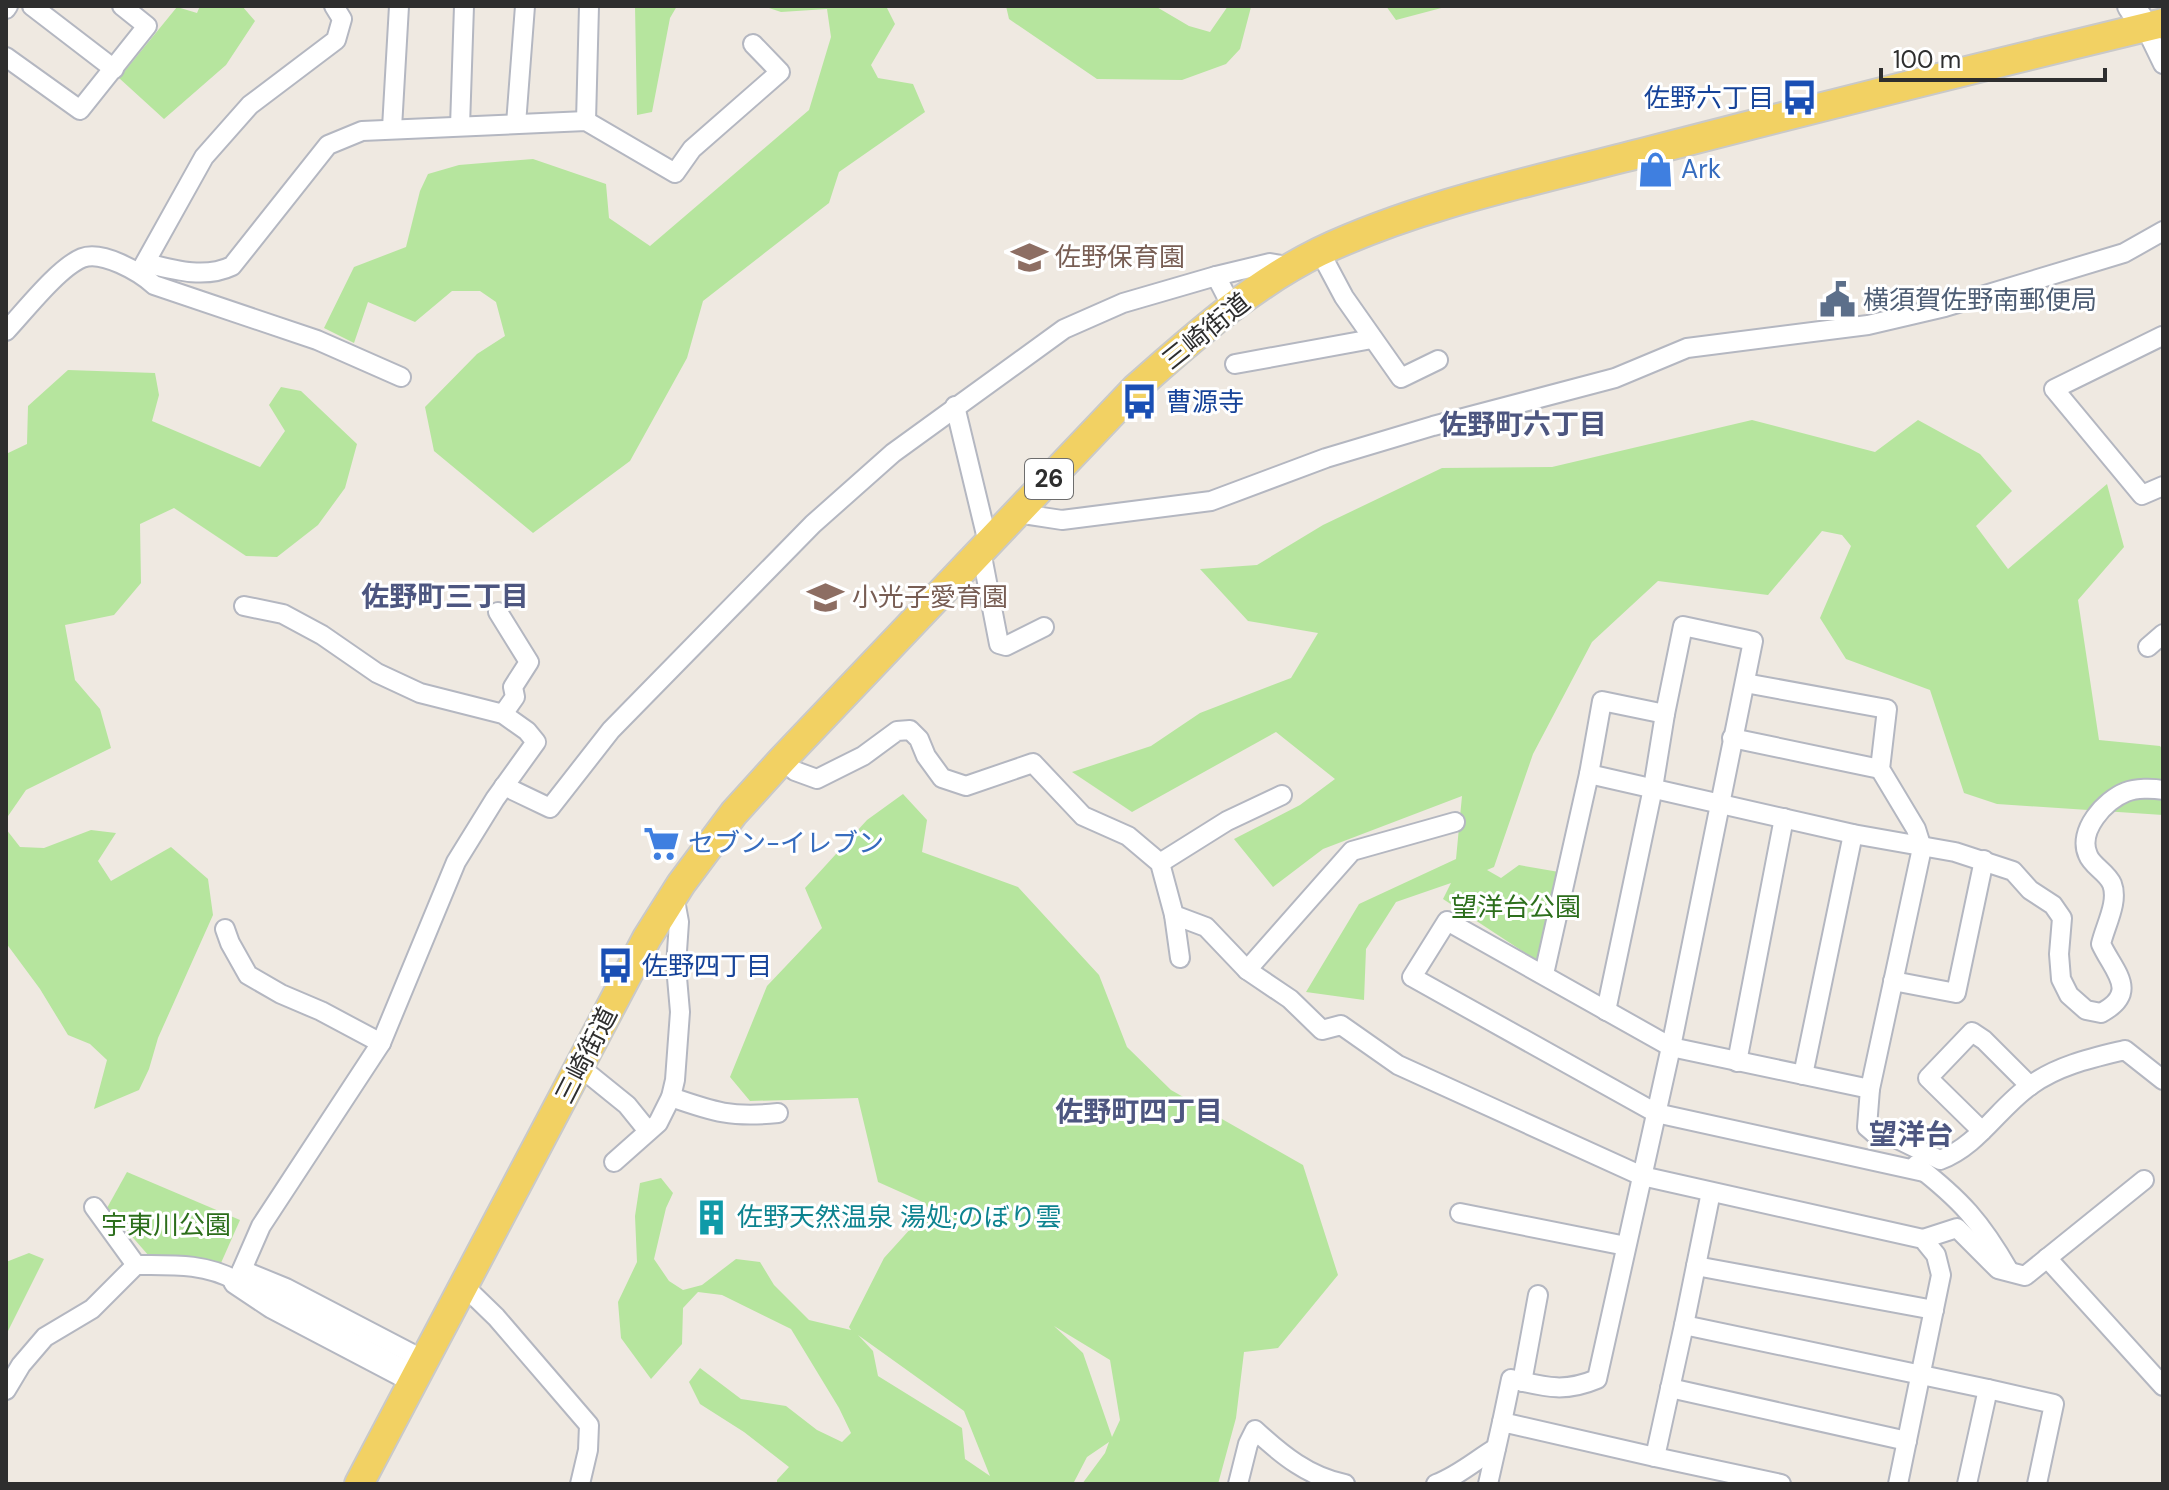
<svg xmlns="http://www.w3.org/2000/svg" width="2169" height="1490" font-family="'DM Sans','Noto Sans JP',sans-serif">
<rect width="100%" height="100%" fill="#efe9e1"/>
<!-- green -->
<g fill="#b6e59e" fill-rule="evenodd">
<path d="M200,6h42l13,15 -29,44 -62,54 -45,-41 58,-71 20,6z"/>
<path d="M635,6h42l-7,12 -18,94 -15,3z"/>
<path d="M763,6h123l9,18 -24,41 7,13 35,6 12,28 -86,60 -10,31 -126,98 -16,57 -57,103 -97,72 -99,-82 -9,-44 52,-53 28,-18 -9,-34 -16,-11h-28l-37,31 -47,-20 -14,41 -30,-15 30,-61 52,-20 14,-56 8,-17 31,-9 74,-6 73,25 3,34 41,28 159,-136 22,-73 -4,-28 -46,3z"/>
<path d="M1006,6h149l34,20 21,6 18,-26 23,1 -11,42 -14,15 -44,16 -85,-1 -88,-60z"/>
<path d="M1386,6h63l-53,14z"/>
<path d="M68,370l87,3 4,22 -7,26 108,46 25,-36 -16,-26 12,-18 20,4 56,53 -12,44 -27,37 -41,32 -31,-1 -72,-48 -34,16 1,59 -27,32 -49,10 10,55 25,29 11,39 -85,42 -20,29v-365l21,-10 1,-38z"/>
<path d="M1752,420l123,32 43,-32 62,34 32,37 -36,35 32,43 99,-85 17,63 -46,53 21,140 61,6 3,4v65l-166,-11 -33,-11 -34,-103 -84,-31 -26,-41 31,-72 -9,-11 -20,-4 -54,64 -110,-14 -66,61 -59,112 -39,113 -7,3 14,8 18,-13 40,7 -20,90 -96,-63 8,-16 -55,19 -30,47 -2,51 -58,-8 53,-88 97,-45 6,-63 -139,53 -50,38 -39,-48 66,-34 35,-26 -59,-47 -144,80 -60,-40 79,-26 49,-33 91,-35 27,-45 -70,-12 -48,-52 57,-4 66,-40 119,-57 110,-1z"/>
<path d="M903,794l24,26 -5,32 96,35 81,88 28,72 44,43 132,75 35,110 -60,73 -34,4 -8,66 -18,66h-136l23,-31 4,-11 -22,15 -14,27h-296v-4l12,-13 -45,-35 -44,-28 -11,-22 11,-14 41,31 45,7 31,24 25,12 9,-9 -12,-25 -48,-79 -69,-34 -24,-3 -15,16 -1,36 -31,35 -30,-41 -3,-36 19,-40 -2,-46 5,-33 21,-5 12,15 -7,15 -12,51 15,22 14,9 19,-5 34,-26 24,3 14,23 35,35 42,10 -2,-3 35,-69 38,-42 18,14 -15,-27 -47,-21 -20,-84 -108,3 -20,-24 37,-91 55,-58 -17,-40 62,-68zM1054,1326l56,34 10,60 -8,17 -29,-84zM858,1335l106,76 26,65 -25,-17 -3,-31 -84,-52 -5,-25z"/>
<path d="M6,829l14,18 24,1 47,-18 25,3 -18,28 13,20 60,-34 37,32 5,36 -55,123 -9,31 -10,21 -45,19 13,-49 -17,-16 -22,-9 -28,-46 -34,-46z"/>
<path d="M127,1172l113,48 -19,43 -72,-7 -42,-48z"/>
<path d="M29,1253l15,6 -38,76v-73z"/>
</g>
<g fill="none" stroke-linecap="round" stroke-linejoin="round">
<defs>
<g id="street">
<path d="M32,6l82,63"/>
<path d="M6,9l2,-3"/>
<path d="M2145,27l18,37"/>
<path d="M6,57l74,53 67,-84 -25,-20"/>
<path d="M586,121l3,-115"/>
<path d="M516,124l9,-118"/>
<path d="M460,126l4,-120"/>
<path d="M392,128l7,-122"/>
<path d="M1320,252l24,45 57,81 37,-18"/>
<path d="M146,263c28,7 59,16 86,3l96,-121 34,-14 224,-10 89,52 17,-24 88,-77 -27,-28"/>
<path d="M141,270l63,-113 46,-52 86,-65 6,-21 -8,-13"/>
<path d="M1216,276l54,-13 23,4"/>
<path d="M6,331c18,-19 52,-63 76,-73 20,-8 58,14 72,27l163,55 84,37"/>
<path d="M2162,336l-108,53 88,106 21,-9"/>
<path d="M1235,364l137,-25"/>
<path d="M955,406l33,137"/>
<path d="M1016,513l46,7 149,-19 115,-43 107,-32 182,-48 72,-30 181,-23 77,-18 179,-54 39,-22"/>
<path d="M981,551l18,93 7,2 38,-19"/>
<path d="M498,612l31,50 -16,25 2,10 -12,17"/>
<path d="M2148,647l15,-13"/>
<path d="M1745,683l142,26 -7,60 36,60 6,19 -52,241 -199,-42 -224,-126 -35,56 244,136 268,59"/>
<path d="M1732,738l148,31"/>
<path d="M782,760l13,11 22,8 46,-23 34,-25 13,-1 9,9 7,17 16,22 24,8 67,-23 50,53 45,20 32,27 14,52 32,12 41,43 43,29 32,31 19,-5 57,40 244,111 281,63 13,16 5,20 -43,209"/>
<path d="M1589,774l264,60 102,18 58,19 17,19 23,15 9,13 -3,36 2,25 8,16 17,15 15,3c39,-21 13,-41 0,-69 4,-18 18,-42 11,-60 -5,-12 -20,-18 -24,-29 -11,-24 17,-55 38,-63 10,-4 26,-4 37,-2"/>
<path d="M504,786l46,22 61,-78 202,-206 80,-71 171,-124 59,-26 93,-27 16,31"/>
<path d="M1160,863l67,-42 55,-26"/>
<path d="M1174,915l6,43"/>
<path d="M225,929l5,14 18,32 33,19 40,17 60,32"/>
<path d="M1247,970l105,-119 103,-29"/>
<path d="M1544,974l45,-200 13,-73 63,13"/>
<path d="M1893,981l63,12 28,-133"/>
<path d="M1737,1062l47,-244"/>
<path d="M580,1067l47,38 21,26"/>
<path d="M1803,1075l50,-241"/>
<path d="M1870,1089l-3,38 13,11"/>
<path d="M671,1097c43,15 61,21 107,16"/>
<path d="M1982,1131l-54,-53 44,-46 12,8 46,46"/>
<path d="M1874,1133h11l55,27c38,-14 59,-53 91,-75 28,-20 61,-27 94,-35l38,30"/>
<path d="M614,1162l44,-39 13,-26 4,-17 5,-68 -4,-46 3,-44 -5,-27"/>
<path d="M1916,1165c45,35 65,57 93,106"/>
<path d="M94,1207l42,58"/>
<path d="M1460,1213l166,33"/>
<path d="M1923,1239l34,-11 41,41 27,7 119,-96"/>
<path d="M2047,1258l116,128"/>
<path d="M1696,1266l238,44"/>
<path d="M242,1270l44,18 138,72"/>
<path d="M464,1286l32,31 93,108 -1,25 -8,34"/>
<path d="M1684,1325l27,-133"/>
<path d="M1522,1382l16,-87"/>
<path d="M1670,1388l237,53"/>
<path d="M1988,1389l66,15 -17,80"/>
<path d="M6,1390l15,-25 24,-28 47,-28 44,-44c36,0 69,-2 101,16l24,-55 120,-183 75,-181 39,-63 41,-57 -9,-11 -24,-17 -83,-21 -43,-20 -55,-38 -39,-21 -39,-8"/>
<path d="M1502,1422l9,-43c34,8 53,14 86,0l74,-332 82,-406 -70,-15 -18,88 -12,74 -47,223"/>
<path d="M1238,1484l10,-40 7,-14c27,25 54,47 90,54"/>
<path d="M1436,1484c22,-8 40,-24 60,-36"/>
<path d="M1488,1484l14,-62 153,35"/>
<path d="M1781,1484l-126,-27 29,-132 304,64 -21,95"/>
</g>
<g id="secondary">
<path d="M2131,6l14,21"/>
<path d="M237,1281l36,24 141,74"/>
</g>
<path id="primary" d="M359,1484l288,-546 34,-54 53,-71 48,-53 354,-372c57,-50 114,-102 183,-136 102,-48 215,-71 323,-99 173,-45 347,-88 521,-130"/>
</defs>
<!-- street casing -->
<use href="#street" stroke="#b4b7c1" stroke-width="22"/>
<!-- secondary casing -->
<use href="#secondary" stroke="#b4b7c1" stroke-width="30"/>
<!-- primary casing -->
<use href="#primary" stroke="#c9c9c9" stroke-width="32"/>
<!-- street -->
<use href="#street" stroke="#fff" stroke-width="18"/>
<!-- secondary -->
<use href="#secondary" stroke="#fff" stroke-width="26"/>
<!-- primary -->
<use href="#primary" stroke="#f2d163" stroke-width="28"/>
</g>
<!-- icons -->
<defs>
<symbol id="bus-bare" viewBox="-9 -9 18 18"><path d="M-5-6H5V4H4V6H2V4H-2V6H-4V4H-5ZM-3.5-4V0h7V-4ZM-3.5 1.2v1.5H-2V1.2ZM2 1.2v1.5H3.5V1.2Z" fill="#1a4fb4" stroke="#fff" stroke-width="2.5" paint-order="stroke"/></symbol>
<symbol id="shop-bare" viewBox="-9 -9 18 18"><path d="M-5-2.5h2.3a2.7 3.5 0 0 1 5.4 0H5L5.5 6h-11ZM-1.5-2.5h3a1.5 2.3 0 0 0-3 0Z" fill="#3f7fe0" stroke="#fff" stroke-width="2.5" paint-order="stroke"/></symbol>
<symbol id="school-bare" viewBox="-9 -9 18 18"><path d="M0-5L7-2L0 1L-7-2ZM-4 1L0 2.5L4 1V4Q0 6-4 4Z" fill="#8d6e63" stroke="#fff" stroke-width="2.5" paint-order="stroke"/></symbol>
<symbol id="civic-bare" viewBox="-9 -9 18 18"><path d="M-.6-6.5H3V-4.5H.6V-3L4-1V1h2V6H-6V1h2V-1L-.6-3ZM-1.2 2.5V6h2.4V2.5Z" fill="#5c6f8a" stroke="#fff" stroke-width="2.5" paint-order="stroke"/></symbol>
<symbol id="supermarket-bare" viewBox="-9 -9 18 18"><path d="M-6-5.5h2.5l.6 2H6L4.5 2H-2.5L-4.4-4H-6ZM-1.5 3.2a1.3 1.3 0 1 0 .1 0ZM3 3.2a1.3 1.3 0 1 0 .1 0Z" fill="#3f7fe0" stroke="#fff" stroke-width="2.5" paint-order="stroke"/></symbol>
<symbol id="building-bare" viewBox="-9 -9 18 18"><path d="M-4-6H4V6H1V3H-1V6H-4ZM-2.5-4.3h1.7v1.8h-1.7ZM.8-4.3h1.7v1.8H.8ZM-2.5-1h1.7V.8h-1.7ZM.8-1h1.7V.8H.8Z" fill="#0f9aa8" stroke="#fff" stroke-width="2.5" paint-order="stroke"/></symbol>
</defs>
<g fill-rule="evenodd">
<use href="#bus-bare" x="1774" y="72" width="51" height="51"/>
<use href="#shop-bare" x="1630" y="144" width="51" height="51"/>
<use href="#school-bare" x="1004" y="232" width="51" height="51"/>
<use href="#civic-bare" x="1812" y="274" width="51" height="51"/>
<use href="#bus-bare" x="1114" y="376" width="51" height="51"/>
<use href="#school-bare" x="800" y="572" width="51" height="51"/>
<use href="#supermarket-bare" x="636" y="818" width="51" height="51"/>
<use href="#bus-bare" x="590" y="940" width="51" height="51"/>
<use href="#building-bare" x="686" y="1192" width="51" height="51"/>
</g>
<g text-anchor="middle" stroke-width="6" stroke-linejoin="round" paint-order="stroke">
<!-- shield labels -->
<rect fill="#fff" stroke="#6d6d6d" stroke-width="2" x="1025" y="459" width="48" height="40" rx="6"/>
<g font-size="24" font-weight="bold" fill="#2e2e2e">
<text x="1049" y="487">26</text>
</g>
<!-- transit labels -->
<g font-size="26" fill="#164399" stroke="#fff" text-anchor="start">
<text x="1774" y="107" text-anchor="end">佐野六丁目</text>
<text x="1166" y="411">曹源寺</text>
<text x="642" y="975">佐野四丁目</text>
</g>
<!-- shop labels -->
<g font-size="26" fill="#366cbe" stroke="#fff" text-anchor="start">
<text x="1681" y="178">Ark</text>
<text x="688" y="852">セブン-イレブン</text>
</g>
<!-- education labels -->
<g font-size="26" fill="#785e54" stroke="#fff" text-anchor="start">
<text x="1055" y="266">佐野保育園</text>
<text x="852" y="606">小光子愛育園</text>
</g>
<!-- service labels -->
<g font-size="26" fill="#4e5e75" stroke="#fff" text-anchor="start">
<text x="1863" y="309">横須賀佐野南郵便局</text>
</g>
<!-- street labels -->
<g font-size="26" fill="#2e2e2e" stroke="#fff">
<text transform="translate(1206 331) rotate(-39)" y="9">三崎街道</text>
<text transform="translate(586 1055) rotate(-63)" y="9">三崎街道</text>
</g>
<!-- park labels -->
<g font-size="26" fill="#2c6e1b" stroke="#fff">
<text x="1516" y="916">望洋台公園</text>
<text x="166" y="1234">宇東川公園</text>
</g>
<!-- culture labels -->
<g font-size="26" fill="#0d838f" stroke="#fff" text-anchor="start">
<text x="737" y="1226">佐野天然温泉 湯処;のぼり雲</text>
</g>
<!-- neighbourhood labels -->
<g font-size="28" font-weight="bold" fill="#4d5680" stroke="#fff">
<text x="1523" y="434">佐野町六丁目</text>
<text x="445" y="606">佐野町三丁目</text>
<text x="1139" y="1121">佐野町四丁目</text>
<text x="1911" y="1144">望洋台</text>
</g>
</g>
<!-- border -->
<rect width="2169" height="1490" fill="none" stroke="#2e2e2e" stroke-width="16"/>
<!-- scale -->
<path d="M1881 68v12h224v-12" fill="none" stroke="#2e2e2e" stroke-width="4"/>
<text x="1893" y="68" font-size="24" fill="#2e2e2e" stroke="#ffffff" stroke-width="6" paint-order="stroke">100 m</text>
</svg>
